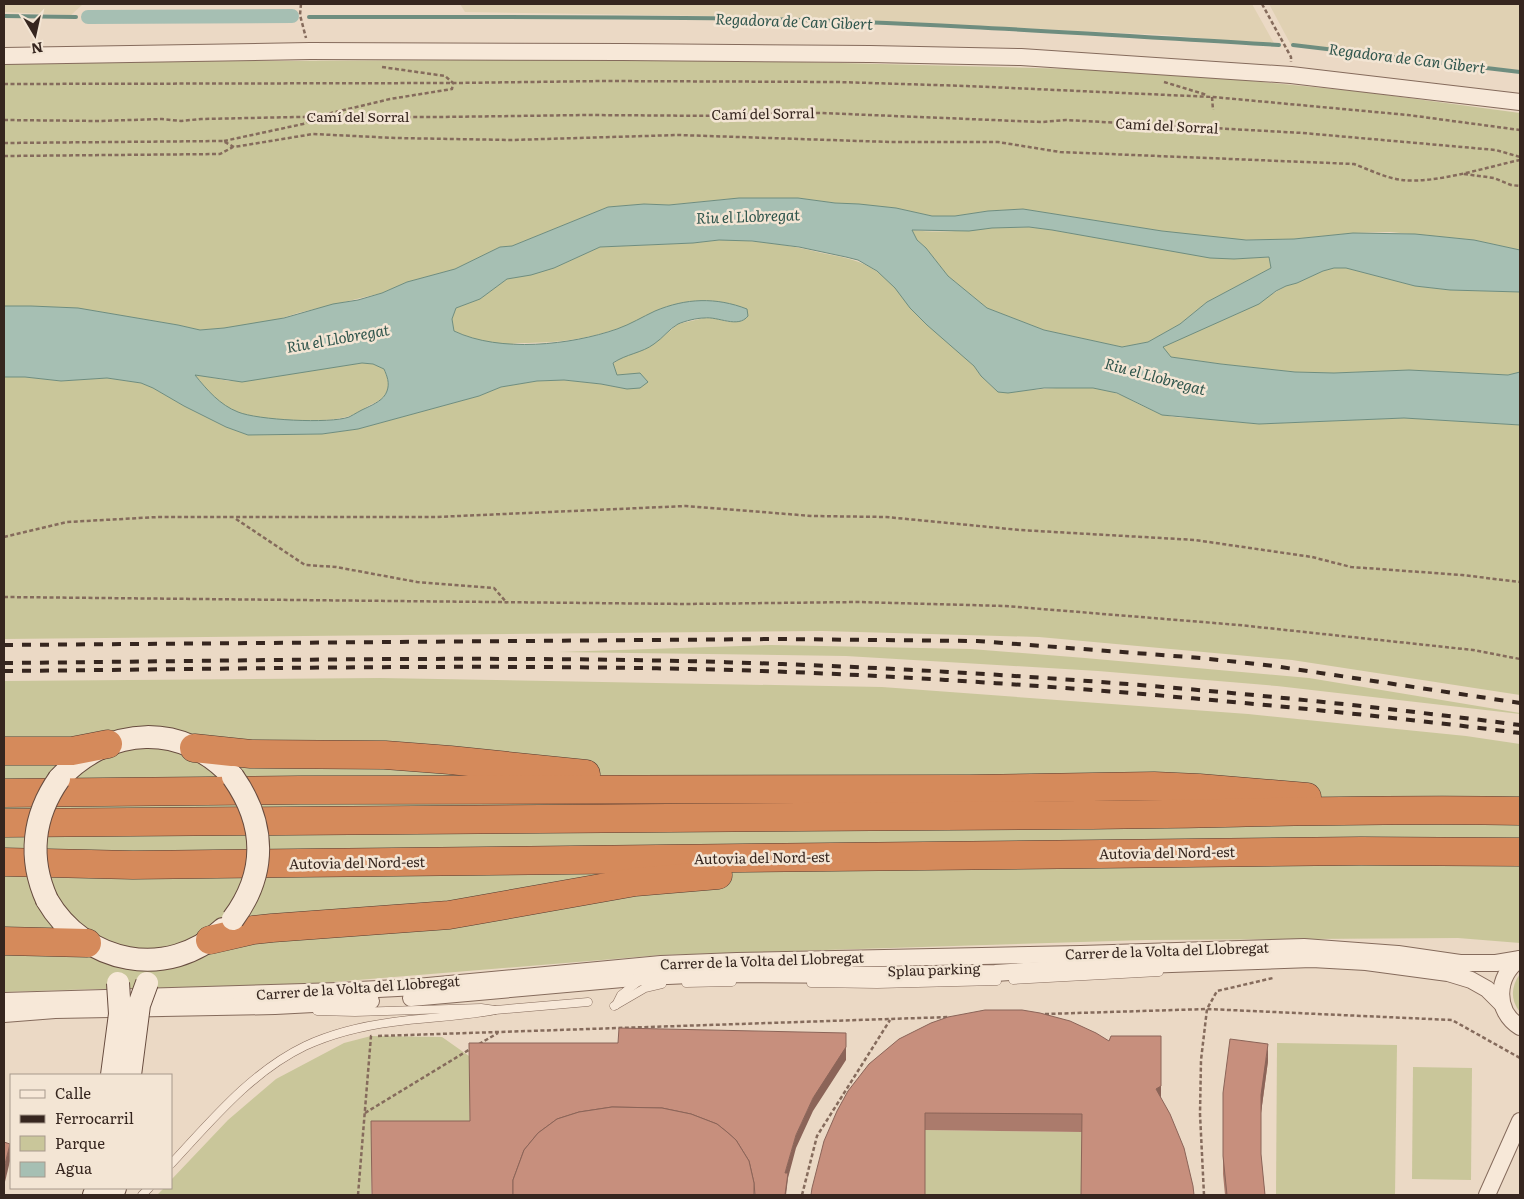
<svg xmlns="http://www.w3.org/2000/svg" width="1524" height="1199" font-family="Literata,serif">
<rect width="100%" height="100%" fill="#ebd9c5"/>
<!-- farmland -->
<g fill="#e0d1b3">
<path d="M4,4h79l-12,11 -67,-3z"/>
<path d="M460,4h792l23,41 -109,-10 -390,-18 -311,-5z"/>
<path d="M1269,4h251v66l-229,-25z"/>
</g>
<!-- green -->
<g fill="#c9c69a">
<path d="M685,59l464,12 215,21 156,21v137l-46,-10 -84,-8 -37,1 -59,6 -60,1 -72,-9 -139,-22 -35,2 -33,5h-23l-36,-8 -61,-5 -37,-5 -71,1 -58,6 -25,-1 -36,3 -96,39 -12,1 -45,22 -48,13 -25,11 -84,20 -25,8 -49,7 -24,2 -22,-5 -89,-15 -34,-3 -51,-1v-244z"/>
<path d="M1029,227l23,3 95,16 87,13 35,-2 2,11 -64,34 -27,22 -32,18 -26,5 -78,-17 -57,-22 -39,-32 -22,-28 -9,-8 -5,-10c26,3 51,1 78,-2 12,-1 26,0 39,-1z"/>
<path d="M719,240c34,-1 69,5 103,13 19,4 37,6 54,18 14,8 25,23 34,37l64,58 7,10 17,16c35,0 72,-9 107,-2 20,4 36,17 56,24 14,5 37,4 53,5 15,2 30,4 45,5l145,-6 116,7v270l-228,-35 -253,-23 -217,-6 -818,8v-262h21l36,4 46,-3 34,5 12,5 31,18 42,21 22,8 74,-1 36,-5 121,-33 22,-9 36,-6 27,-1 37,4 26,5 13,-15 -23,1 -4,-11 9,-7 32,-13 24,-20 26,-6h13l12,4 15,-2 3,-11c-32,-12 -60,-11 -92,2 -9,4 -17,11 -27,14 -38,14 -68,18 -108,18 -5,0 -10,2 -15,2 -17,-1 -35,-7 -51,-14l-2,-12 4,-11 24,-9 27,-20 47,-11 46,-21 93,-4z"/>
<path d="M1334,268h12l69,18 35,4 70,2v80l-12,3 -99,-5 -75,3 -39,-1 -74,-8 -50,-7 -9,-10 32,-15 43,-18 49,-28 11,-3 26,-12z"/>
<path d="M362,363l11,1 11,5c3,7 6,14 3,22 -3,8 -10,11 -17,14 -7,4 -15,10 -24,12 -22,6 -84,4 -106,-4 -20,-6 -32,-23 -46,-39l35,7z"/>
<path d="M771,645l200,4 114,9 224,20 211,35v1l-243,-28 -179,-15 -252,-15 -288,-4z"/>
<path d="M380,678l502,9 366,27 218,22 54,8v199l-62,-5 -312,2 -484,15 -402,33 -164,1 -92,3v-311z"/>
<path d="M1520,974v38c-10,-12 -9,-26 0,-38z"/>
<path d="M371,1036l71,1 27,19 1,78h-99v61h-214l7,-7h7v-8l57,-60 48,-41 68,-36z"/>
<path d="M1277,1043l120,2 -2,150h-119z"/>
<path d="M1413,1067l59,1 -1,112 -59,-1z"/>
<path d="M925,1130l157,2v63h-157z"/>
</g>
<!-- water -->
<path fill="#a6bfb3" stroke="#6e8d7f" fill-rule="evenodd" d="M739,198h59l37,5 24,1 37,4 36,8h23l33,-5 35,-2 139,22 84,9 48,-1 59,-6 62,1 59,6 46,10v42l-70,-2 -35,-4 -69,-18h-12l-11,3 -26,12 -11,3 -10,5 -17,13 -96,43 8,10 50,7 74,8 39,1 75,-3 99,5 12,-3v53l-116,-7 -145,6 -97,-9 -45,-22 -24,-5h-49l-36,5 -10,-1 -17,-16 -7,-10 -47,-41 -17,-17 -15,-20 -18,-17 -19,-11 -12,-3 -47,-10 -47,-6 -33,-1 -26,3 -93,4 -46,21 -23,7 -24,4 -27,20 -24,9 -4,11 2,12c46,22 117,14 163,-2 14,-5 25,-12 38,-18 31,-13 61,-14 92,-2l1,7c-10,13 -30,0 -44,2 -7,0 -19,3 -26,6 -9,5 -15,14 -24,20 -12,9 -28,10 -41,19l4,12 23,-2 8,9 -8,6 -13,1 -26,-5 -37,-4 -27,1 -36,6 -22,9 -121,33 -36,5 -74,1 -22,-8 -42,-21 -31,-18 -12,-5 -34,-5 -46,3 -36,-4h-21v-71h27l47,2 100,17 22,5 24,-2 60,-10 49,-14 25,-4 24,-7 25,-11 48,-13 45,-22 12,-1 96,-39 36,-3 25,1zM1029,227l23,3 158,28 24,1 35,-2 2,11 -64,34 -27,22 -32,18 -26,5 -78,-17 -57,-22 -39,-32 -22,-28 -9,-8 -5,-10 57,1 23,-3zM362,363l11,1 11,5c3,7 6,14 3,22 -3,9 -13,13 -21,17 -5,2 -11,6 -17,9 -19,7 -92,3 -111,-5 -18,-7 -31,-22 -43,-37l47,7z"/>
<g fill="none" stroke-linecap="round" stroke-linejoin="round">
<!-- stream -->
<g stroke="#6e8d7f" stroke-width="4">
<path d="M4,16l72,1"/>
<path d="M309,17c151,0 302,-1 454,2 172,4 344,16 516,26"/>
<path d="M1293,45l227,27"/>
</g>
<!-- canal -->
<path stroke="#a6bfb3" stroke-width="14" d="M88,17l204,-1"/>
<defs>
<g id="lane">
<path d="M1013,980l146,-8"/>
<path d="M686,983l46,-1"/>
<path d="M811,983l66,1 120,-3"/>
<path d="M616,1005l5,-10 18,-14"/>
<path d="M614,1006l31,-18 17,-4"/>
<path d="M317,1011l38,1 126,-4 14,2 93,-8"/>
<path d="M171,1164c40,-43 80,-92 134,-118 28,-13 58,-20 88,-24 34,-5 69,-5 102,-12"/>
<path d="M142,1195l7,-7"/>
</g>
<g id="street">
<path d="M4,56l306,-5 313,1 247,2 151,3 270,18 229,27"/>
<path d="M1520,959c-24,17 -26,52 0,68"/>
<path d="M411,998l234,-21 68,-3 152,1 130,-2 91,-6 226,-8 54,3 82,11 23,7 16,9 15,15"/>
<path d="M4,1001l335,-10 78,-4 244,-23 76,-3 344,-7 223,-7 94,7 62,9h36l24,-4"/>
<path d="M4,1014l51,-4 220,-4 96,-5"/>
<path d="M1487,1195l33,-74"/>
</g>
<g id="secondary">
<path d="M59,779c50,-54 124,-57 174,-2"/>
<path d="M47,900c37,64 121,81 176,29"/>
<path d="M94,1195l3,-7"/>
<path d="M112,1195l3,-7"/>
</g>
<g id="highway">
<path d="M194,748l57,6 134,1 65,5 136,14"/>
<path d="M4,751h68l36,-7"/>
<path d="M4,793l296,-3 670,-1 184,-3 45,2 108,9"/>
<path d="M4,823c358,-6 716,-7 1074,-8 148,-1 295,-7 442,-4"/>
<path d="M4,862l129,3 1228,-14 159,1"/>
<path d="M210,940l43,-10 19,-2 177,-13 186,-33 83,-7"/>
<path d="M4,941l83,2"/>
</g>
</defs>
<!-- lane casing -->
<use href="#lane" stroke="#856b5c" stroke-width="9"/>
<!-- street casing -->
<use href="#street" stroke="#856b5c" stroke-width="18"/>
<!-- secondary casing -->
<use href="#secondary" stroke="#674c3f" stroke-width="24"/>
<!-- highway casing -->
<use href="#highway" stroke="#533a30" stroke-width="29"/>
<!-- path -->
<g stroke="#856b5c" stroke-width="2.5" stroke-dasharray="4 2.5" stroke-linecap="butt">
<path d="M301,4l-1,11 6,23"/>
<path d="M1262,4l29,53v5"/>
<path d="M1164,82l43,13"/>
<path d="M4,84l451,-1 148,-2 235,1 129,4 246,11 195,18 112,15"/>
<path d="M1212,97l1,13"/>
<path d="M323,115l67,-16 62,-10 1,-6 -8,-7 -63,-9"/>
<path d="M4,120l94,1 64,-2 19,2 20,-2 97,-2h142l147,-2 144,1 26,-3h64l221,9 24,-2 237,13 193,17 24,7"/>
<path d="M224,141l79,-17 15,-7"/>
<path d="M4,143l219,-2 11,6 79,-13 82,4 116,2 167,-5 212,7h108l62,10 294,12c16,6 32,14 48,16 33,4 85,-13 118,-20"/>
<path d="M4,156l216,-2 13,-7"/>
<path d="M1464,174l30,4 17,7 9,1"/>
<path d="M236,519l69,46 31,2 81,15 77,6 13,15"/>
<path d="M4,537l63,-15 91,-5h278l250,-11 126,10 74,1 134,13 175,10 117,17 39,10 111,8 58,7"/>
<path d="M4,597l682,7 172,-2 147,4 234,19 234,25 47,9"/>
<path d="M1045,1014l162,-5 245,11 68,38"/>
<path d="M378,1036l571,-19"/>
<path d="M479,1044l19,-11"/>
<path d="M365,1113l107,-65"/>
<path d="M358,1195l13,-159h1"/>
<path d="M802,1195l15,-59 73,-116"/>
<path d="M1204,1195l-4,-81 1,-54 6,-51 10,-18 56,-13"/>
</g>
<!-- lane -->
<use href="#lane" stroke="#f7e8d8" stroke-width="8"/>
<!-- street -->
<use href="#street" stroke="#f7e8d8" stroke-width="16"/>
<!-- secondary -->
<use href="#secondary" stroke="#f7e8d8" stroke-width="22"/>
<!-- highway -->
<use href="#highway" stroke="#d58a5b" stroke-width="28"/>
<!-- rail -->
<g stroke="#36261f" stroke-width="4" stroke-dasharray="9 9" stroke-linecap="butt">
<path d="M4,645l774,-6 199,2 224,17 73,8 246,37"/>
<path d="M4,663c226,-2 453,-7 679,-2 280,7 560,28 837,64"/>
<path d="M4,671c229,-2 458,-7 687,-2 142,3 285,12 427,23 134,11 268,24 402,41"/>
</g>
<defs>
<g id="secondary-bridge">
<path d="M47,900c-19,-42 -14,-84 12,-121"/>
<path d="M233,919c34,-46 33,-95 0,-142"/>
<path d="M112,1075l8,-61 -2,-31"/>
<path d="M130,1075l9,-70 8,-22"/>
</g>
</defs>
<!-- secondary-bridge casing -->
<use href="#secondary-bridge" stroke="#674c3f" stroke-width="24" stroke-linecap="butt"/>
<!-- secondary-bridge -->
<use href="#secondary-bridge" stroke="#f7e8d8" stroke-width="22"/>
</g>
<!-- wall -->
<g fill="#ab7b6c">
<path d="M1268,1061l-7,52v43l4,39h-40l-2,-21v-81z"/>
<path d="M1161,1097l-79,35 -157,-2 -88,-19z"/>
</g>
<!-- shaded-wall -->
<g fill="#8b6458">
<path d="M846,1033v27l-33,51 -17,37 -8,30 -2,17h-1v-22l11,-38 17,-37z"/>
<path d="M1161,1036v68l-5,-15z"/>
<path d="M1268,1044v17l-7,52v-18z"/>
<path d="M10,1144v17l-6,25v-18z"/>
</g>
<!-- building -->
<g fill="#c78f7d" stroke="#8b6458">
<path d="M985,1010h37l18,3 30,8 26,12 13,8 2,-5h50v50l-5,3 14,25 14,34 9,38 1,9h-113l1,-81 -157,-1v82h-114l1,-7 12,-47 13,-30 11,-20 21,-27 30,-25 32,-16 17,-6z"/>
<path d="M619,1028l227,5v14l-33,51 -17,37 -11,38h3l-3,22h-30l-1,-12 -5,-22 -13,-21 -9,-8 -10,-8 -26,-10 -29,-6 -50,-1 -33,5 -22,7 -19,14 -14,17 -11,30v15h-141l-1,-74h99l-1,-78h149z"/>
<path d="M1230,1039l38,5 -7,51v59l4,41h-38l-4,-39v-63z"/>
<path d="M612,1107l50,1 29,6 26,10 10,8 9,8 13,21 5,22v12h-241v-15l11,-30 14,-17 19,-14 22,-7z"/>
<path d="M4,1142l6,2 -6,24z"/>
</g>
<g text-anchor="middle" stroke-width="5" stroke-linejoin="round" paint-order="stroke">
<!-- street labels -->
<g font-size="14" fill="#36261f" stroke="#f3e5d4">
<text transform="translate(763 114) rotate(-1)" y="5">Camí del Sorral</text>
<text x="358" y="122">Camí del Sorral</text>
<text transform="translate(1167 126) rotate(3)" y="5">Camí del Sorral</text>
<text transform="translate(1167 853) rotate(-1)" y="5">Autovia del Nord-est</text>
<text transform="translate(762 858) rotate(-1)" y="5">Autovia del Nord-est</text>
<text transform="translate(357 863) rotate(-1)" y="5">Autovia del Nord-est</text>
<text transform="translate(1167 951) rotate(-2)" y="5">Carrer de la Volta del Llobregat</text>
<text transform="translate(762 961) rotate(-2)" y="5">Carrer de la Volta del Llobregat</text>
<text transform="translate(934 970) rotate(-2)" y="5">Splau parking</text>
<text transform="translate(358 988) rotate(-4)" y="5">Carrer de la Volta del Llobregat</text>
</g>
<!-- water labels -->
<g font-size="15" font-style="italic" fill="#2f554c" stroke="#f3e5d4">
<text transform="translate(794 22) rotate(2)" y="5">Regadora de Can Gibert</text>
<text transform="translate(1407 59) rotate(7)" y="5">Regadora de Can Gibert</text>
<text transform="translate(748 217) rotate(-2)" y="5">Riu el Llobregat</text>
<text transform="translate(338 339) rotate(-10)" y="5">Riu el Llobregat</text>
<text transform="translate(1155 377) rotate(15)" y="5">Riu el Llobregat</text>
</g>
</g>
<!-- border -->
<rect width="1524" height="1199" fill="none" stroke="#36261f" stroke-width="10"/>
<!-- legend -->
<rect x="10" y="1074" width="162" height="115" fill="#f3e5d4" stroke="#a7998c"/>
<rect x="20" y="1090" width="25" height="8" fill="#f7e8d8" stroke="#a7998c"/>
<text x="55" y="1099" font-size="15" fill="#36261f">Calle</text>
<rect x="20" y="1115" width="25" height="8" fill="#36261f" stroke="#a7998c"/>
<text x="55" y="1124" font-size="15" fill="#36261f">Ferrocarril</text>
<rect x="20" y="1136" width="25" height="15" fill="#c9c69a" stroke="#a7998c"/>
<text x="55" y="1149" font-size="15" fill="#36261f">Parque</text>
<rect x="20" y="1162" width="25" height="15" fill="#a6bfb3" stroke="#a7998c"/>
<text x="55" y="1174" font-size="15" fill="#36261f">Agua</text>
<!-- north arrow -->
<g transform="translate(35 35) rotate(171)" stroke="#f3e5d4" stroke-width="4" paint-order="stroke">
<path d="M0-4L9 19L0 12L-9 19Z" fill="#36261f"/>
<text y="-8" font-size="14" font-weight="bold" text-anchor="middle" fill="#36261f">N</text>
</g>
</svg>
